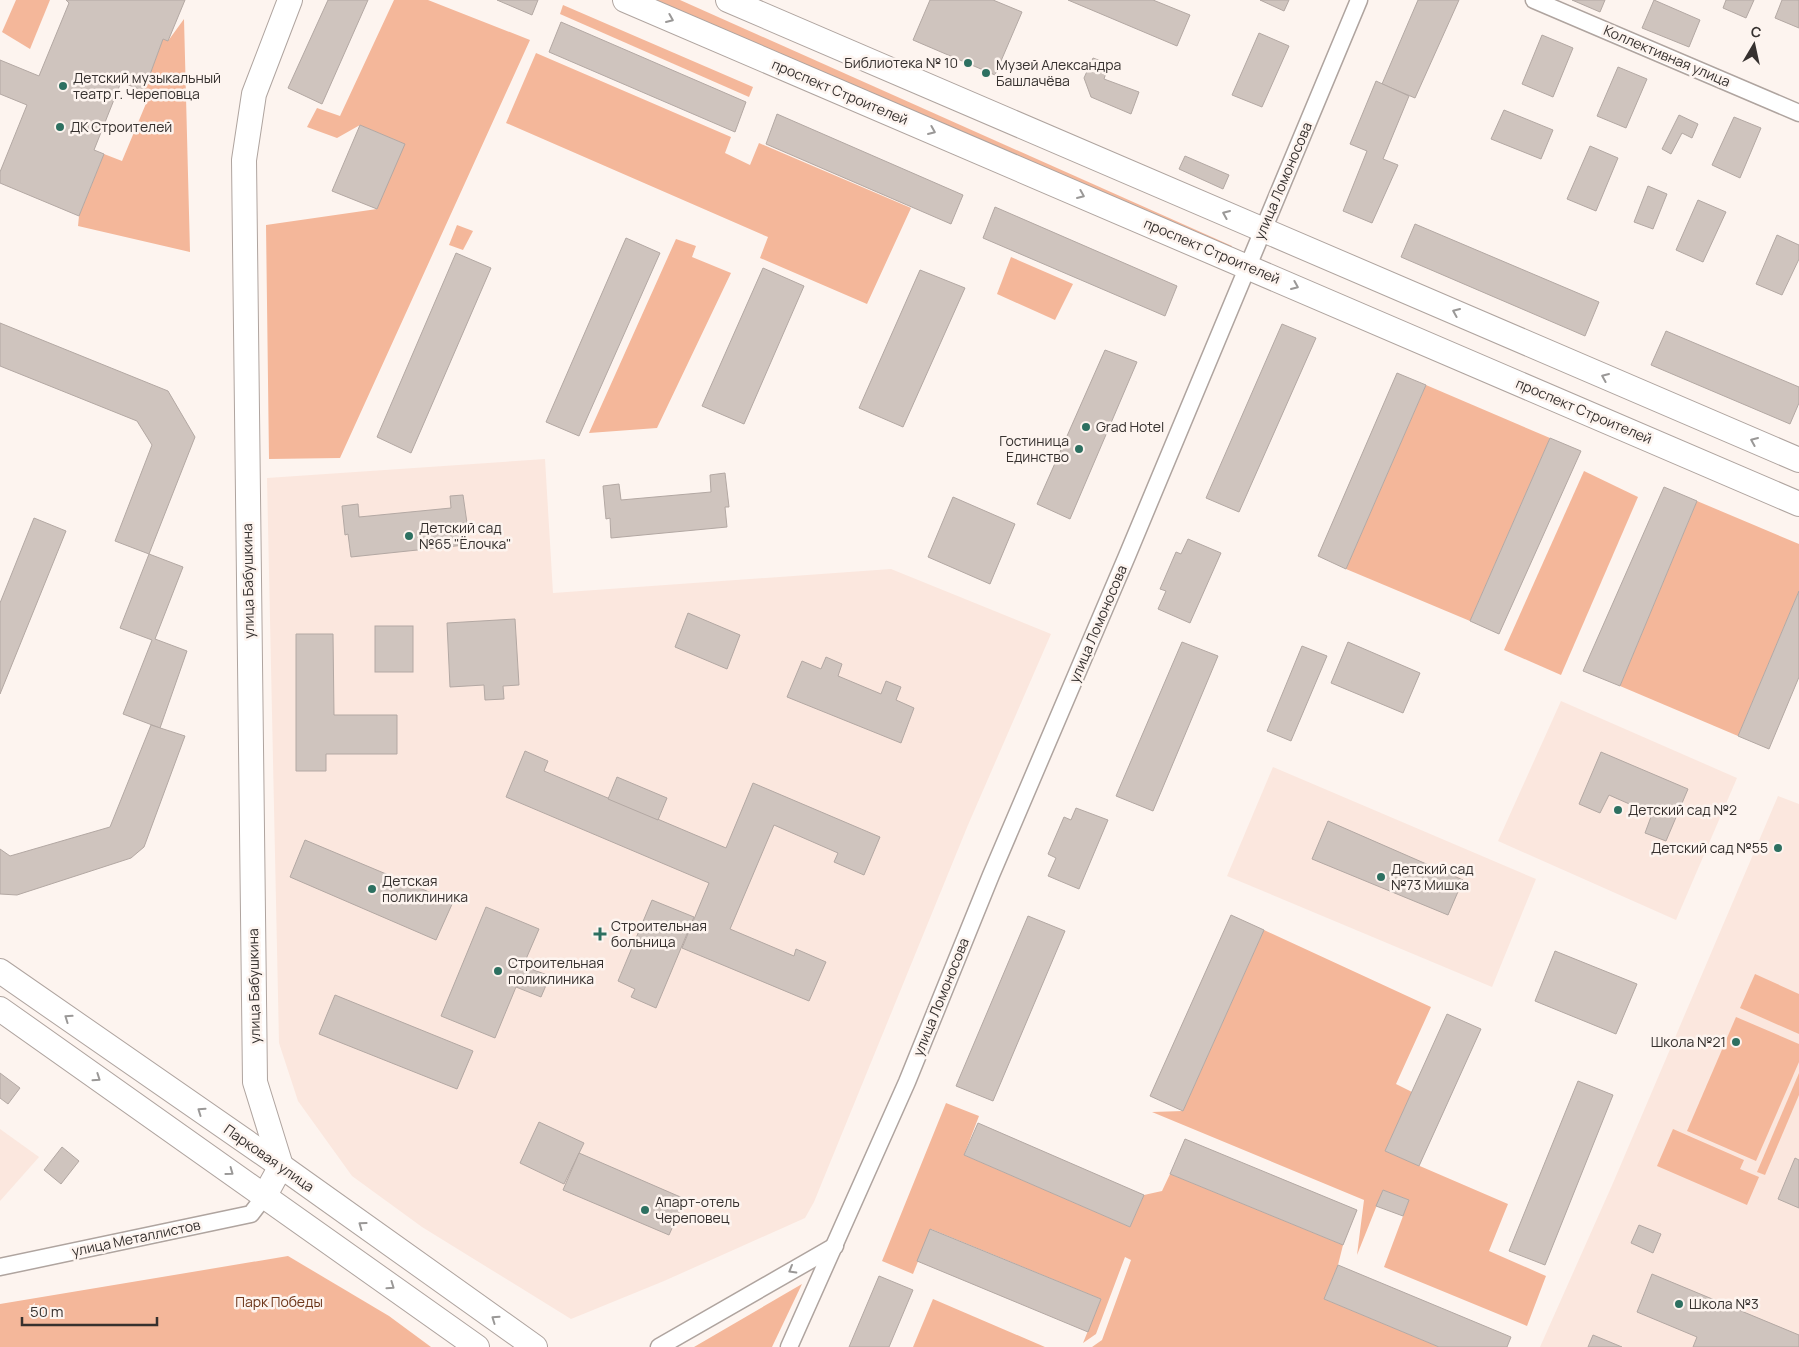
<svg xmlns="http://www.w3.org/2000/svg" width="1799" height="1347" font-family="Manrope,sans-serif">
<rect width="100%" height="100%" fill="#fdf4ef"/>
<!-- built -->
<g fill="#fbe7de">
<path d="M545,459l8,134 338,-24 160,65 -83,191 -154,377 -9,16 -141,63 -93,38 -149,-92 -70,-51 -54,-75 -19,-58 -12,-565z"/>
<path d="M1561,701l176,77 -61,142 -178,-79z"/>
<path d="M1273,767l263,112 -44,108 -265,-111z"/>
<path d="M1778,796l21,8v543h-259l73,-164z"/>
<path d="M0,1129l39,28 -39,44z"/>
</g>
<!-- green -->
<g fill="#f4b79a">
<path d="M16,0h34l-20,49 -28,-17z"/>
<path d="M394,0h34l102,40 -190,418 -71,1 -3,-234 111,-16 27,-65 -44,-19 -23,13 -30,-11 10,-19 23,8z"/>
<path d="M638,0h42l552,246 -4,9z"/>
<path d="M563,5l190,82 -4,10 -189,-83z"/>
<path d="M184,19l6,233 -112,-26 1,-10 25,-62 18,7 28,-67 -6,-3 19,-52 5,2z"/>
<path d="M536,53l195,84 -6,16 25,12 9,-22 152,65 -44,96 -107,-46 8,-21 -262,-114z"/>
<path d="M457,225l16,6 -10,19 -14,-5z"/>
<path d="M676,239l20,7 -4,11 39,16 -74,155 -68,5z"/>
<path d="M1011,257l62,27 -18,36 -58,-26z"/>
<path d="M1426,385l124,53 -80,183 -124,-52z"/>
<path d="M1584,471l54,26 -77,178 -57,-25z"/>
<path d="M1697,501l102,43v47l-61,145 -118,-50z"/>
<path d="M1264,930l167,77 -35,77 16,8 -27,59 123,53 -19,47 57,25 -19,50 -143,-59 25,-67 -26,-10 -26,65 7,-55 -212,-88 31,-1z"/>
<path d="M1755,974l44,20v40l-59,-26z"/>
<path d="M1736,1017l63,27v18l-43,99 -69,-30z"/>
<path d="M1799,1073v22l-34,80 -8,-3z"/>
<path d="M946,1103l33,13 -15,39 166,72 14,-32 18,-4 8,-17 173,71 -5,20 -14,34 115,48h-347l10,-7 29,-80 -6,-3 -29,77 -13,9 18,-44 -170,-70 -18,45 -31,-13z"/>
<path d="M1673,1129l71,31 -4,9 19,8 -12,28 -90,-39z"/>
<path d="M288,1256l101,60 42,31h-431v-43z"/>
<path d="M802,1284l-30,63h-78z"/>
<path d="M933,1299l112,48h-132z"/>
</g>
<!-- building -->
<g fill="#cfc4be" stroke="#b3a8a3">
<path d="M66,0h119l-17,41 -5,-2 -19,52 -23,-9 -27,68 10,4 -25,62 -79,-33v-11l27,-67 -27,-11v-34l39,16 30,-73z"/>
<path d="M328,0h40l-46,104 -34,-16z"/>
<path d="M497,0h41l-6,15z"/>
<path d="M930,0h63l29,12 -27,63 -82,-35z"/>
<path d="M1068,0h85l37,15 -13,31z"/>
<path d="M1260,0h29l-5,11z"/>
<path d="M1418,0h41l-44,98 -33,-14z"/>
<path d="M1572,0h33l-5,12z"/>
<path d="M1654,0l46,20 -11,27 -47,-19z"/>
<path d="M1726,0h28l-8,18 -23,-10z"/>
<path d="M1782,0h17v28l-24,-10z"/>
<path d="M561,22l185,80 -11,30 -186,-80z"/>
<path d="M1259,33l30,13 -27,61 -30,-12z"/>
<path d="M1542,35l31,13 -20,49 -31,-13z"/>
<path d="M1093,58l16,6 -5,15 35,13 -8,22 -40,-17 -7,-19z"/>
<path d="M1618,67l29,12 -21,49 -29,-12z"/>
<path d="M1376,81l33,15 -26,63 15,6 -26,58 -29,-12 24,-60 -17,-7z"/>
<path d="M1504,110l49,20 -12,29 -50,-20z"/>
<path d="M777,114l186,81 -12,29 -185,-80z"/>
<path d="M1679,115l19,9 -6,14 -10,-5 -11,21 -9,-5z"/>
<path d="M1734,117l27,11 -21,50 -28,-13z"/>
<path d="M360,125l45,19 -28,65 -45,-18z"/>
<path d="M1590,146l28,12 -22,53 -29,-12z"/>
<path d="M1185,156l44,19 -6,14 -44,-20z"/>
<path d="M1648,186l19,8 -14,35 -19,-7z"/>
<path d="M1698,200l28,12 -23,50 -27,-12z"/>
<path d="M995,207l182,79 -12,30 -182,-78z"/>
<path d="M1415,224l184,78 -14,34 -184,-79z"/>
<path d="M1777,235l22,10v14l-17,36 -26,-11z"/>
<path d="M626,238l34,15 -81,183 -33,-14z"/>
<path d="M456,253l35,15 -80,185 -34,-16z"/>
<path d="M763,268l41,18 -60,138 -42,-18z"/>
<path d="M920,270l45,18 -62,139 -44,-19z"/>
<path d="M0,323l168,68 27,46 -46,117 -34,-13 37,-96 -15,-24 -137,-55z"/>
<path d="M1282,324l34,14 -77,174 -33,-14z"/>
<path d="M1666,331l133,56v16l-9,21 -139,-59z"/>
<path d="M1105,350l32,12 -67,157 -33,-15z"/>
<path d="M1397,373l29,12 -80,184 -28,-13z"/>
<path d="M1550,438l31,13 -82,183 -29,-13z"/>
<path d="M725,473l4,34h-4l2,20 -116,11 -1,-20 -4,1 -3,-33 16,-2 2,16 90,-8 -1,-17z"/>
<path d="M1664,487l33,14 -77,185 -37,-15z"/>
<path d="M463,495l4,28h-4l2,22 -114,12 -3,-23 -3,1 -3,-29 16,-2 1,13 92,-9 -1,-12z"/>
<path d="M953,497l62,27 -25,60 -62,-27z"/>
<path d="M34,518l32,13 -66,163v-91z"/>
<path d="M1188,539l33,14 -31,70 -32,-14 8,-18 -6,-2 16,-37 5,2z"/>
<path d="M149,554l34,13 -28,72 32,12 -27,77 -37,-14 29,-74 -32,-12z"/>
<path d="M1799,591v86l-30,72 -31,-13z"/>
<path d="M688,613l52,22 -13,34 -52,-22z"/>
<path d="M515,619l4,66 -16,1 1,13 -19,1 -1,-15 -34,2 -3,-64z"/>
<rect x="375" y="626" width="38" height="46"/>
<path d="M296,634h37l1,81h63v39h-71v17h-30z"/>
<path d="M1182,642l36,14 -65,155 -37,-15z"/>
<path d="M1348,642l72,31 -17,40 -72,-30z"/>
<path d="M1302,646l25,10 -36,85 -24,-10z"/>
<path d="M826,657l16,7 -4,12 43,18 5,-13 15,6 -5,13 18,8 -13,35 -114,-46 15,-36 19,8z"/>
<path d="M151,725l34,11 -41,111 -13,11 -114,37 -17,-1v-45l10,7 100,-29z"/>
<path d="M525,751l23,10 -4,10 182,77 27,-65 127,54 -16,38 -30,-13 4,-9 -64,-28 -44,104 64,27 2,-7 30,13 -17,39 -127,-53 27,-65 -203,-86z"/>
<path d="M1601,752l87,37 -22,52 -21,-8 7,-19 -43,-19 -9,18 -21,-9z"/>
<path d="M617,777l50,21 -9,22 -50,-21z"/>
<path d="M1076,808l32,12 -29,69 -31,-13 8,-18 -8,-4 16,-37 7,3z"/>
<path d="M1328,821l135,59 -15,35 -136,-56z"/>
<path d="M305,840l148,62 -17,38 -146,-63z"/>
<path d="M652,900l42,17 -38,91 -25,-11 4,-8 -17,-8z"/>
<path d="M486,907l53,22 -16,37 27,10 -9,21 -25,-10 -21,51 -54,-22z"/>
<path d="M1231,915l33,15 -81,181 -33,-15z"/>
<path d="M1028,916l37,15 -72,170 -37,-15z"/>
<path d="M1555,951l82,33 -21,50 -81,-33z"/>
<path d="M335,995l138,56 -16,38 -138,-55z"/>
<path d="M1447,1014l34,15 -62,137 -34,-15z"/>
<path d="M0,1073l20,15 -12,16 -8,-6z"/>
<path d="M1578,1081l35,14 -68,170 -36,-14z"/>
<path d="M539,1122l45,21 -20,41 -44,-21z"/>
<path d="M978,1123l166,72 -14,32 -166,-72z"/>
<path d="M1185,1139l172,71 -14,35 -173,-71z"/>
<path d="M62,1147l17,14 -18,23 -17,-14z"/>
<path d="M579,1153l106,46 -16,36 -106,-45z"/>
<path d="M1795,1158l4,2v48l-21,-9z"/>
<path d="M1383,1190l26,10 -6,16 -27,-10z"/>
<path d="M1639,1225l22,9 -8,19 -22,-10z"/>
<path d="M930,1229l171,70 -13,33 -171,-71z"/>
<path d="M1338,1265l173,72 -4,10h-68l-115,-48z"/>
<path d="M1652,1274l147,61v12h-106l4,-10 -60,-25z"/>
<path d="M879,1276l34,14 -24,57h-40z"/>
<path d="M1593,1335l29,12h-34z"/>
</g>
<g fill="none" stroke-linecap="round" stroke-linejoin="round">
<defs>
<g id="street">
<path d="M1534,0l265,113"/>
<path d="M0,1267l251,-53 13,-17"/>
<path d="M659,1347l176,-101"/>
<path d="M789,1347l118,-265 84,-207 136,-319 232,-556"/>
</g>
<g id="secondary">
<path d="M625,0l1174,504"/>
<path d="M728,0l1071,460"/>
<path d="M0,971l281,195 254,181"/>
<path d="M0,1009l477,338"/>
<path d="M264,1197l17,-31 -26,-84 -11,-922 10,-66 36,-94"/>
</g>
</defs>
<!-- street casing -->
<use href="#street" stroke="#afa49f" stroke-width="19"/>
<!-- secondary casing -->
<use href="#secondary" stroke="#afa49f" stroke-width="26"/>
<!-- street -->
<use href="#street" stroke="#fff" stroke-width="16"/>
<!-- secondary -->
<use href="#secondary" stroke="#fff" stroke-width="24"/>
</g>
<!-- one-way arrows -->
<defs><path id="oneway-chevron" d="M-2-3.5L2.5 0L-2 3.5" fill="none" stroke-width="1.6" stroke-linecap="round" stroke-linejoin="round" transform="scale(1.25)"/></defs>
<g stroke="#9a9897">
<use href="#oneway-chevron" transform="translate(670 19) rotate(23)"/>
<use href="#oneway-chevron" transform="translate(932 131) rotate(23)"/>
<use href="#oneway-chevron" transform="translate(1081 195) rotate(23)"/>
<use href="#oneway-chevron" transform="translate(1226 214) rotate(-157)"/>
<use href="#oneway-chevron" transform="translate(1295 286) rotate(23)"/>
<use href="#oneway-chevron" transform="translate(1456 312) rotate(-157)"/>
<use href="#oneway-chevron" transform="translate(1605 377) rotate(-157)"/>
<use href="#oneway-chevron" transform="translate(1754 441) rotate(-157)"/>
<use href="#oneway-chevron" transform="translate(68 1018) rotate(-145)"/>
<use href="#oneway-chevron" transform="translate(97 1078) rotate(34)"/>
<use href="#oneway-chevron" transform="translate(201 1111) rotate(-145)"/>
<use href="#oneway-chevron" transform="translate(230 1172) rotate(36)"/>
<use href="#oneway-chevron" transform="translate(362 1225) rotate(-144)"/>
<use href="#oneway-chevron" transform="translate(792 1270) rotate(150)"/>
<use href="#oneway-chevron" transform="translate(391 1286) rotate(35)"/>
<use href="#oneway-chevron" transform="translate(495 1319) rotate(-145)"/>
</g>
<!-- markers -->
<g fill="#2d7061" stroke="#fdf4ef" stroke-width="2">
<circle cx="968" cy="63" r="5"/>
<circle cx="986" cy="73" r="5"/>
<circle cx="63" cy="86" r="5"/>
<circle cx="60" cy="127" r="5"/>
<circle cx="1086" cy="427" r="5"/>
<circle cx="1079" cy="449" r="5"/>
<circle cx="409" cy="536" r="5"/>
<circle cx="1618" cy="810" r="5"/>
<circle cx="1778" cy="848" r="5"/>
<circle cx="1381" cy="877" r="5"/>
<circle cx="372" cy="889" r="5"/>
<path d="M597.5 926.5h5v5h5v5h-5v5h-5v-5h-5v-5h5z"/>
<circle cx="498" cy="971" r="5"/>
<circle cx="1736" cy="1042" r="5"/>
<circle cx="645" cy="1210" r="5"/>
<circle cx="1679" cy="1304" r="5"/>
</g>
<g text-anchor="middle" stroke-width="5" stroke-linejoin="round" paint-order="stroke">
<!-- street labels -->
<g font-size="14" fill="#36312f" stroke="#fdf4ef">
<text transform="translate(1667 56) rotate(23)" y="5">Коллективная улица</text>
<text transform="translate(840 92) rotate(23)" y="5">проспект Строителей</text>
<text transform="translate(1283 181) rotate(-67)" y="5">улица Ломоносова</text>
<text transform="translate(1212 251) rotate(23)" y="5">проспект Строителей</text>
<text transform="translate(1584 411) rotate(23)" y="5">проспект Строителей</text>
<text transform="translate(248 581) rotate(-91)" y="5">улица Бабушкина</text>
<text transform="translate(1098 624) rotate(-67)" y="5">улица Ломоносова</text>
<text transform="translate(254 986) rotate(-91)" y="5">улица Бабушкина</text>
<text transform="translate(941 997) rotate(-68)" y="5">улица Ломоносова</text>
<text transform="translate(269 1158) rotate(35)" y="5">Парковая улица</text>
<text transform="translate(136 1238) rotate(-12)" y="5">улица Металлистов</text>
</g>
<!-- poi labels -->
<g font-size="14" fill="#36312f" stroke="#fdf4ef" text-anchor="start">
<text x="958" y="68" text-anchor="end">Библиотека № 10</text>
<text x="996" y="70">Музей Александра<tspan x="996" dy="16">Башлачёва</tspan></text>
<text x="73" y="83">Детский музыкальный<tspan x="73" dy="16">театр г. Череповца</tspan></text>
<text x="70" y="132">ДК Строителей</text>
<text x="1096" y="432">Grad Hotel</text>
<text x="1069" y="446" text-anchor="end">Гостиница<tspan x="1069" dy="16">Единство</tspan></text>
<text x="419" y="533">Детский сад<tspan x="419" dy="16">№65 "Ёлочка"</tspan></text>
<text x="1628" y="815">Детский сад №2</text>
<text x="1768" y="853" text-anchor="end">Детский сад №55</text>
<text x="1391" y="874">Детский сад<tspan x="1391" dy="16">№73 Мишка</tspan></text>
<text x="382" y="886">Детская<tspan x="382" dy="16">поликлиника</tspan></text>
<text x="611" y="931">Строительная<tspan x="611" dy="16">больница</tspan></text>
<text x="508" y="968">Строительная<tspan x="508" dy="16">поликлиника</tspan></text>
<text x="1726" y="1047" text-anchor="end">Школа №21</text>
<text x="655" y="1207">Апарт-отель<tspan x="655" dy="16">Череповец</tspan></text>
<text x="1689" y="1309">Школа №3</text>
</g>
<!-- park labels -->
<g font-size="14" fill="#6d361a" stroke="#fdf4ef">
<text x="279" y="1307">Парк Победы</text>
</g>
</g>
<!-- north arrow -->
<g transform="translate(1754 45) rotate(9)" stroke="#fdf4ef" stroke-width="4" paint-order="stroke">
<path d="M0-4L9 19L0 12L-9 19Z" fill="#36312f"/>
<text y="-8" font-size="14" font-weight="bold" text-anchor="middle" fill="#36312f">С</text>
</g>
<!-- scale -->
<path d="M22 1317v8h135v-8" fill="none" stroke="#36312f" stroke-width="2.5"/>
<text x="30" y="1317" font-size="15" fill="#36312f" stroke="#fdf4ef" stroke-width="4" paint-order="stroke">50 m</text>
</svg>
